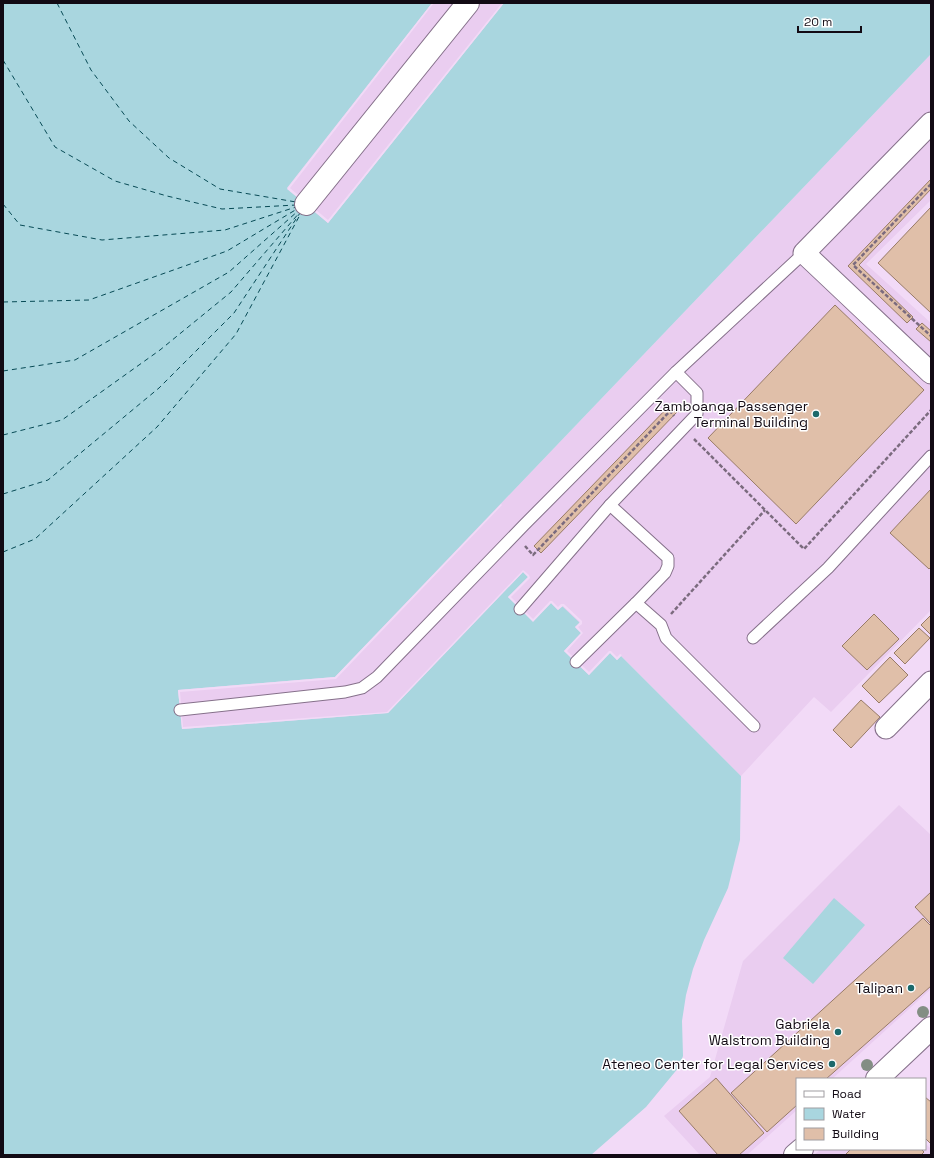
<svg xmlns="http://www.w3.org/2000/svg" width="934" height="1158" font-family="'Space Grotesk',sans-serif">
<rect width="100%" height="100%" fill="#f2daf7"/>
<!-- built -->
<g fill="#eacdf0">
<path d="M432,3h72l-176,220 -41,-34z"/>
<path d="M931,54v146l-65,64 65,59v287l-100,102 -17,-15 -73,79 -120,-120 -32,19 -81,-78 -120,116 -206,16 -4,-39 157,-13z"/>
<path d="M899,805l32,30v154l-99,90h-35v31l-50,45h-47l-36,-39 46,-39 33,-116z"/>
<path d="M925,1143l6,6v6h-117l7,-6h104z"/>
</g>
<!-- water -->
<g fill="#a9d6df">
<path d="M3,3h429l-145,185 41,35 176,-220h427v51l-596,623 -157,13 4,39 206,-16 135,-141 5,5 -20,20 25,24 18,-18 7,7 4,-4 18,17 -5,4 6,6 -17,18 25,24 21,-22 7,7 4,-4 120,120 -1,64 -12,48 -24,52 -11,29 -7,26 -4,26 1,35 -4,11 -33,40 -55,48h-588z"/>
<path d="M834,898l31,27 -52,59 -30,-26z"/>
</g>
<!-- pier -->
<g fill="#f2daf7">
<path d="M432,3h2l-144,185 38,32 174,-217h2l-176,220 -41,-34z"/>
<path d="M501,504l1,1 -166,174 -156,13 3,35 204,-15 136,-142 6,5 1,3 -19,19 22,22 17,-18h2l6,6 3,-3h3l18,17v3l-4,3 5,6 -16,18 22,21 20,-21h2l6,6 3,-3 2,1 -5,5 -7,-7 -21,22 -25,-24 17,-18 -6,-6 5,-5 -17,-16 -5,4 -7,-7 -18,19 -25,-25 20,-20 -5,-5 -135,141 -206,16 -4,-39 157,-13z"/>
</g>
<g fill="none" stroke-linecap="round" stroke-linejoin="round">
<!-- ferry -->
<g stroke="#074a55" stroke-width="1" stroke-dasharray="5 4" stroke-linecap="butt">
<path d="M57,3l34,67 38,51 40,37 51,31 76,13"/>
<path d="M3,60l52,87 60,34 52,15 55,13 74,-4"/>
<path d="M3,204l17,21 82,15 123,-10 71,-23"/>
<path d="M3,302l86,-2 138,-49 70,-42"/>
<path d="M3,371l72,-11 154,-88 69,-61"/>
<path d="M3,435l59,-15 98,-70 71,-58 69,-80"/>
<path d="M3,494l45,-14 111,-92 75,-75 66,-100"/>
<path d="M3,552l32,-13 122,-112 79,-93 65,-121"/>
</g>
</g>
<!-- building -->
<g fill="#e0bfa9" stroke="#987b67">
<path d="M931,179v10l-72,76 54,52 -6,6 -59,-57z"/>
<path d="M931,207v106l-53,-50z"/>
<path d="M835,305l89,85 -128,134 -88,-86z"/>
<path d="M922,323l9,8v11l-15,-13z"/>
<path d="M670,405l7,7 -136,141 -7,-7z"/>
<path d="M931,489v78l-2,2 -39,-36z"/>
<path d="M874,614l25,25 -32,31 -25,-24z"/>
<path d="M931,615v20l-10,-10z"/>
<path d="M919,628l11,10 -25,26 -11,-11z"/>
<path d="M890,657l18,18 -29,28 -17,-17z"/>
<path d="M861,700l19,17 -29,31 -18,-18z"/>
<path d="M931,892v32l-16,-17z"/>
<path d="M923,918l8,8v60l-105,93h-29v26l-30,27 -36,-39z"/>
<path d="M716,1078l48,55 -25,22h-21l-39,-44z"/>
<path d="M925,1097l6,5v42l-6,-6z"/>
<path d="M851,1149h70l3,3 -3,3h-76z"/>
</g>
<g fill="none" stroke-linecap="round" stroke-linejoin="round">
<defs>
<g id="lane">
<path d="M636,603l25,22 5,13 88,88"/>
<path d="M520,609l90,-104 87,-91v-21l-21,-21"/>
<path d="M753,638l75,-70 103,-112"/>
<path d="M576,662l60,-59 29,-30 3,-7v-8l-58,-53"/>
<path d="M180,710l165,-18 17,-4 15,-11 147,-152 152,-153 128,-119"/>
</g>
<g id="street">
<path d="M931,123l-127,130 127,120"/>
<path d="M886,728l45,-46"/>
</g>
<g id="secondary">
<path d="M306,204l162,-201"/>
<path d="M877,1079l54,-51"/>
<path d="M795,1155l7,-6"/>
</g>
</defs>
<!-- lane casing -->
<use href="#lane" stroke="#85708a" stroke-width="13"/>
<!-- street casing -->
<use href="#street" stroke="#85708a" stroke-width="23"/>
<!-- secondary casing -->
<use href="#secondary" stroke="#85708a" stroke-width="24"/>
<!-- path -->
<g stroke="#7b6b7e" stroke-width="2.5" stroke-dasharray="4 2" stroke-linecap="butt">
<path d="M931,184l-78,81 78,71"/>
<path d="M694,439l110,110 127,-139"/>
<path d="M525,546l8,9 137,-144 4,5"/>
<path d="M671,614l94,-104"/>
</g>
<!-- lane -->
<use href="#lane" stroke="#fff" stroke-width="11"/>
<!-- street -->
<use href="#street" stroke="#fff" stroke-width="21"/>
<!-- secondary -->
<use href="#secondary" stroke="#fff" stroke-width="22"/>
</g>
<!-- trees -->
<g fill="#838e84">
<circle cx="923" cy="1012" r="6"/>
<circle cx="867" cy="1065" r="6"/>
</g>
<!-- markers -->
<g fill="#1b696b" stroke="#fff" stroke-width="1.5">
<circle cx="816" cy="414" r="4"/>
<circle cx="911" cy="988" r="4"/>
<circle cx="838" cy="1032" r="4"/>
<circle cx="832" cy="1064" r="4"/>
</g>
<g text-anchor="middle" stroke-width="3" stroke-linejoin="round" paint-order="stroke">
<!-- poi labels -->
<g font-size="14" fill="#120a14" stroke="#fff" text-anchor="end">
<text x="808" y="411">Zamboanga Passenger<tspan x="808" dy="16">Terminal Building</tspan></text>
<text x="903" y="993">Talipan</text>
<text x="830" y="1029">Gabriela<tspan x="830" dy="16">Walstrom Building</tspan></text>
<text x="824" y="1069">Ateneo Center for Legal Services</text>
</g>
</g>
<!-- border -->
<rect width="934" height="1158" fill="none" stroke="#120a14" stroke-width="8"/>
<!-- legend -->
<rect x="796" y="1078" width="130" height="72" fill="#ffffff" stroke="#a09da1"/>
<rect x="804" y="1091" width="20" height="6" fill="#ffffff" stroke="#a09da1"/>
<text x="832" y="1098" font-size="12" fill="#120a14">Road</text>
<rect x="804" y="1108" width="20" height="12" fill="#a9d6df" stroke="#a09da1"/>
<text x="832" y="1118" font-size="12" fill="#120a14">Water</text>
<rect x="804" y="1128" width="20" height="12" fill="#e0bfa9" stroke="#a09da1"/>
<text x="832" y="1138" font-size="12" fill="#120a14">Building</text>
<!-- scale -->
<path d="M798 26v6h63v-6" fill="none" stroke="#120a14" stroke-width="2"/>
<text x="804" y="26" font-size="12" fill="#120a14" stroke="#ffffff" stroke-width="3" paint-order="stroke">20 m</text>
</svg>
